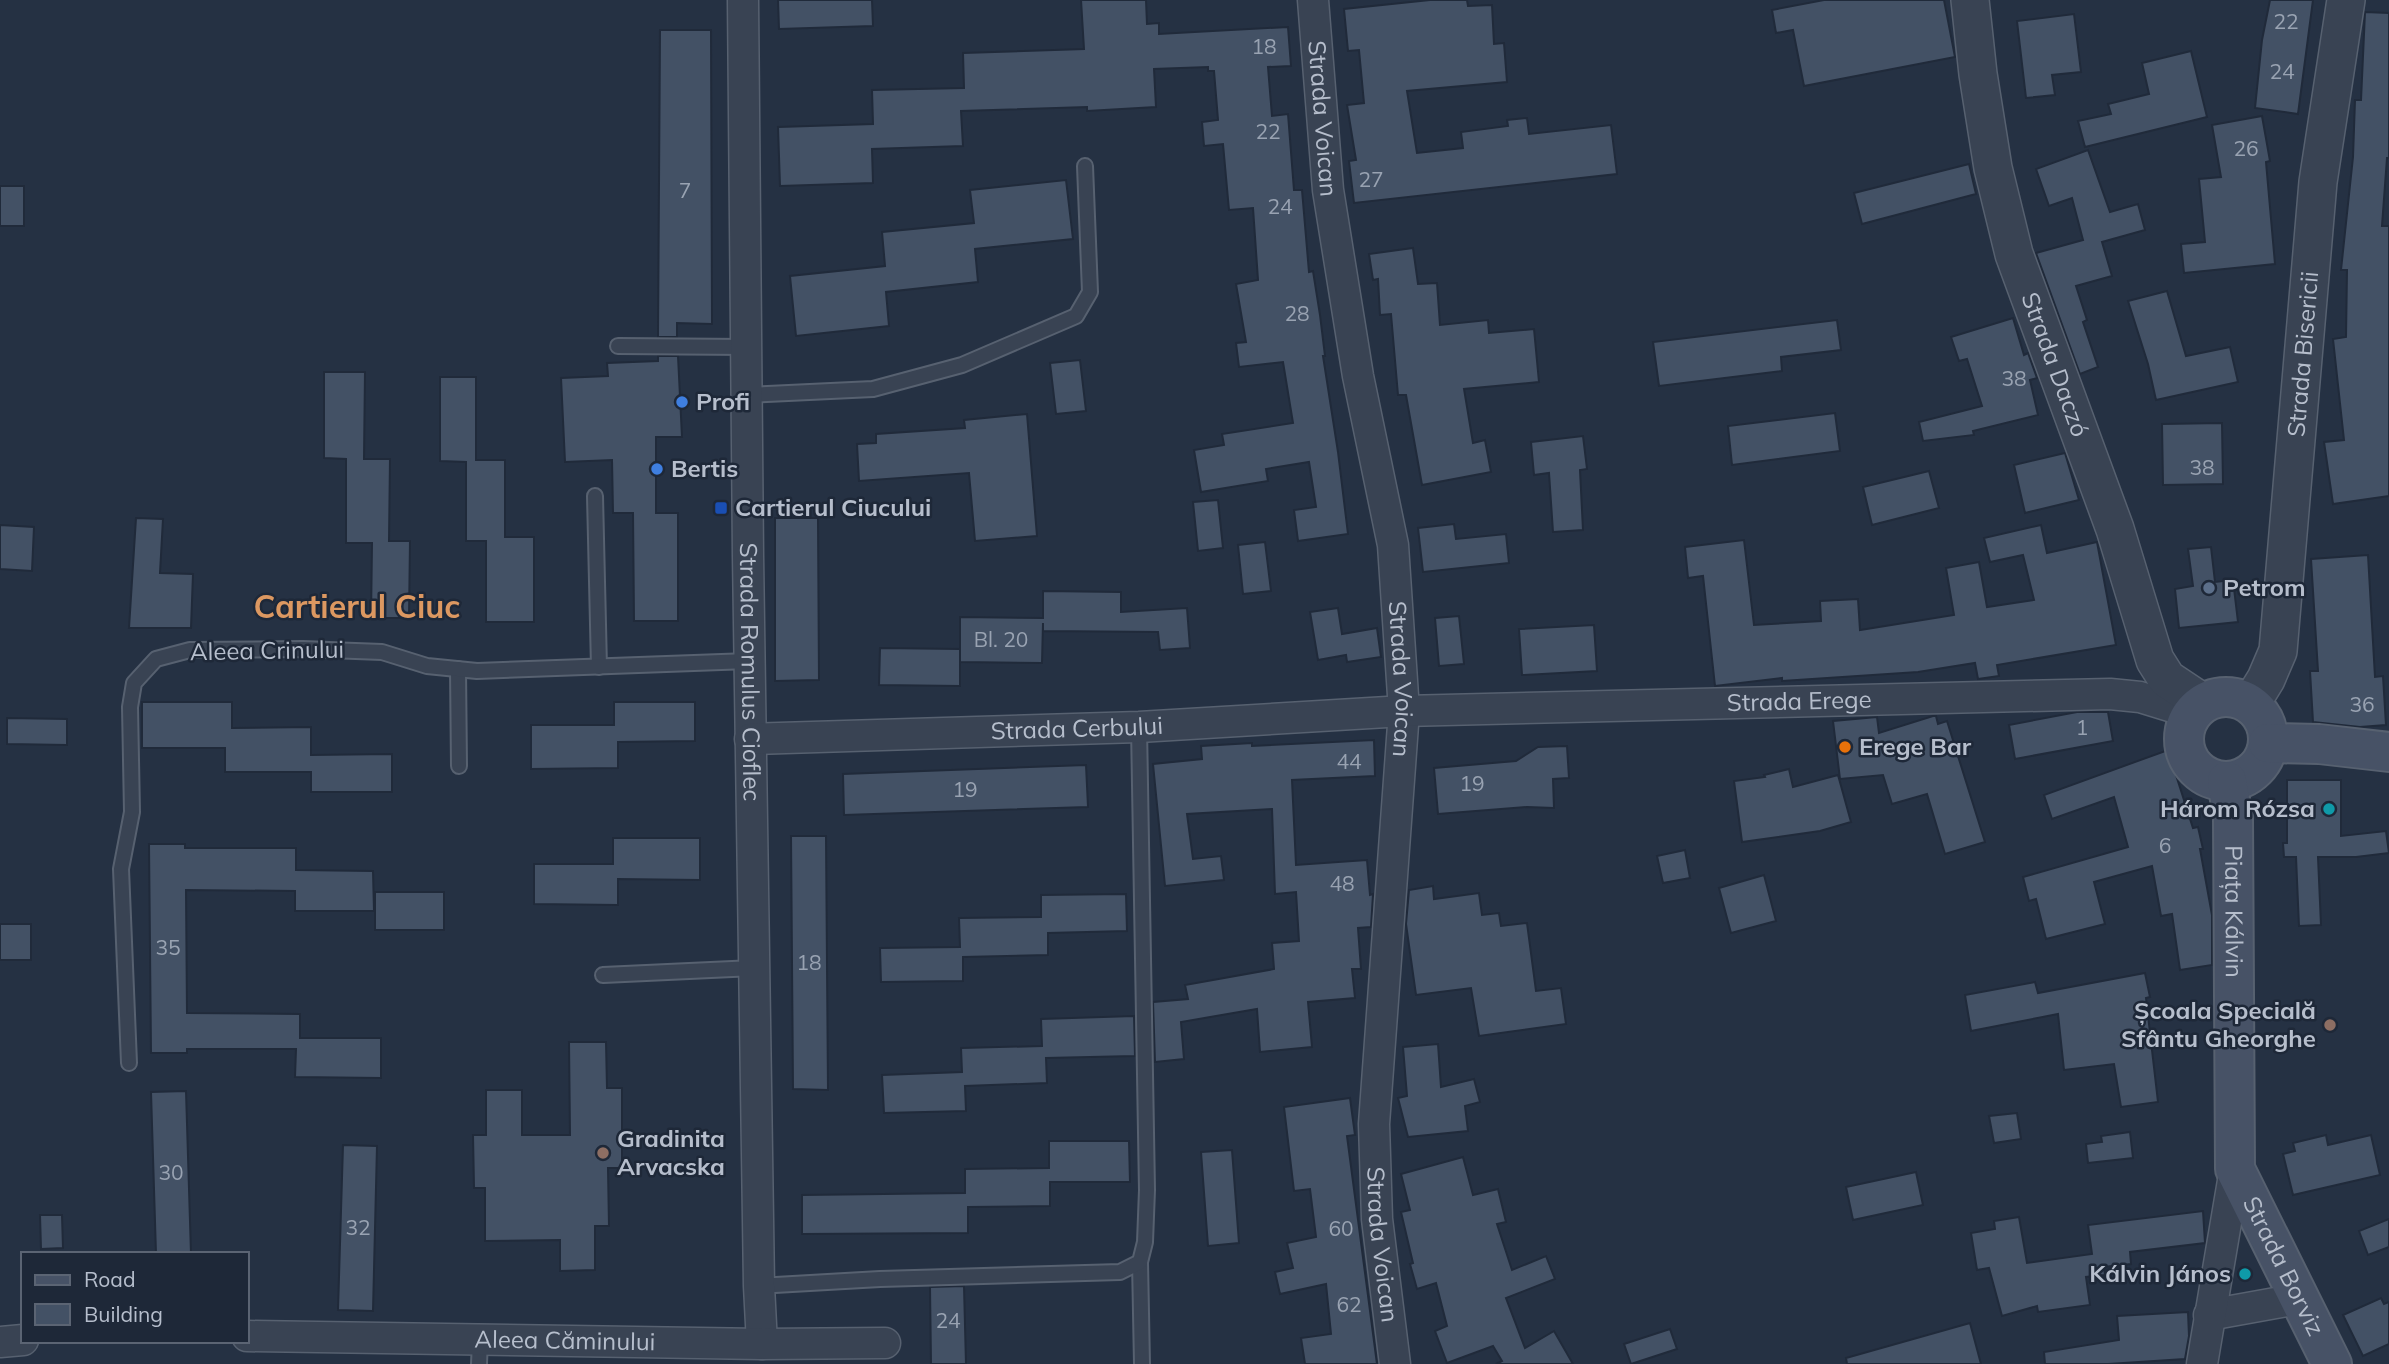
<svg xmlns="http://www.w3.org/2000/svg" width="2389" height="1364" font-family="Mulish,sans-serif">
<rect width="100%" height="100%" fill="#253143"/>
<!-- building -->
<g fill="#435165" stroke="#202a3a" stroke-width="2">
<path d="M778,0h94l1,26 -94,3z"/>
<path d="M1081,0h65l1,24 12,-1v11l129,-7 3,39 -23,1 4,49 16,-2 6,76h8l7,82 4,-1 7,44 5,41h-2l15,96 10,82 -50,7 -4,-31 22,-3 -7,-45 -43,7 2,12 -67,11 -7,-42 30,-5 -2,-11 71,-11 -10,-61 -44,5 -3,-24 10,-1 -10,-58 22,-4 -5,-72 -24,2 -6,-66 -19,2 -2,-24 16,-2 -4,-49h-6v-4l-54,2 2,38 -69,4v-4l-126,4 2,35 -91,3 1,34 -93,3 -2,-59 95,-3 -1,-34 92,-2 -1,-35 121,-4z"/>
<path d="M1430,0h37l1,6 24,-1 2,39 10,-1 3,39 -100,9 10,62 46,-5 -2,-16 47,-6 -1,-6 20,-2 2,16 82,-9 6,49 -263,29 -5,-42 7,-1 -9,-55 17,-2 -5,-53 -11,1 -4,-42z"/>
<path d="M1824,0h120l11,57 -151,29 -11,-56 -17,3 -4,-23z"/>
<path d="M2270,0h43l-15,114 -43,-6 7,-68z"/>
<path d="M2365,12l24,1v145h-2l-5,68h7v270l-56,8 -9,-62 20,-2 -11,-101 13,-2 1,-67h-6l12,-113 2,-57h6z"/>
<path d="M2074,14l7,58 -29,3 3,20 -29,3 -9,-77z"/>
<path d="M660,30h51l1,294 -35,-1v14h-19z"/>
<path d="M2191,51l16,66 -122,30 -7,-26 33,-7 -3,-10 41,-10 -7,-31z"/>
<path d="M2262,116l8,45 -4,1 9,102 -91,9 -3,-29 24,-2 -6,-63 22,-2 -9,-52z"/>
<path d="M2088,150l22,62 28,-8 7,26 -43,12 10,34 -36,10 11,34 -4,2 15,45 -18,7 -44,-121 47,-13 -11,-42 -23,8 -13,-37z"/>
<path d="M1969,164l7,30 -114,30 -8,-31z"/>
<path d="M1066,180l7,59 -98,10 3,33 -92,10 3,34 -93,10 -6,-60 95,-10 -3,-34 92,-9 -4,-33z"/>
<rect x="0" y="186" width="24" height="40"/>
<path d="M1413,248l5,36 19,-1 3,42 48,-5 1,13 45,-4 5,53 -75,7 9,54 12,-3 6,32 -69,13 -16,-90h-8l-7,-81 -11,1 -2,-36 -5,1 -4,-26z"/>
<path d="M2167,291l19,65 44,-9 8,35 -82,18 -8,-36 -20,-63z"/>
<path d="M2013,318l11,37 4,-2 9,25 -7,2 8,35 -65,16 1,4 -51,6 -4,-19 63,-16 -15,-47 -8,2 -8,-24z"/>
<path d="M1837,320l4,30 -60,7 1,14 -123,15 -6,-44z"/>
<path d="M658,356h20l4,81h-26v76h22v108h-44l-1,-108h-20l-1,-53 -47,2 -4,-84 47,-2 -1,-13 51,-2z"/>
<path d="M1080,360l6,51 -30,3 -6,-51z"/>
<path d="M324,372h41l-1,87h26l-1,82h21l-1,77h-38l1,-75h-26v-84l-22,-1z"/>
<path d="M440,377h36v83h29v77h29v85h-48v-81h-20v-79l-26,-1z"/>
<path d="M1835,413l5,38 -108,14 -4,-39z"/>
<path d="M1027,414l10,122 -62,5 -6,-68 -110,8 -2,-37 19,-1v-9l89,-6 -1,-8z"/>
<path d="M2222,423l1,61 -60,1 -1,-61z"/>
<path d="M1583,436l4,33 -7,1 3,60 -30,2 -4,-59 -15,2 -3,-33z"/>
<path d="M2065,453l14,47 -54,13 -11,-48z"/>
<path d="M1929,471l10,37 -67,17 -9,-38z"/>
<path d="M1218,500l5,48 -25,3 -5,-49z"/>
<path d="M136,518l27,1 -3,54 33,1 -2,54h-62z"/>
<path d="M775,518h43l1,162 -44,1z"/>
<path d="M1454,524l2,15 50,-5 3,29 -86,9 -5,-44z"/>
<path d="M0,525l34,2 -2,44 -32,-2z"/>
<path d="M2041,525l6,28 50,-11 19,103 -119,20 2,11 -21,3 -3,-16 -57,9 -136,9v-3l-67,8 -12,-110 -15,2 -3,-31 59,-7 10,85 67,-4 -1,-20 38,-2 2,31 94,-15 -8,-47 33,-6 8,45 47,-7 -11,-45 -33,7 -6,-24z"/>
<path d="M1265,542l6,49 -28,3 -5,-49z"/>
<path d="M2211,547l4,35 18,-2 5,42 -59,6 -4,-39 18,-3 -5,-37z"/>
<path d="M2368,555l7,122 8,-1 3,49 -26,2 -47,-5 -3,-51h8l-7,-112z"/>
<path d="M1043,591l78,1v20l66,-4 3,40 -30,2 -2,-18 -115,-1v-8l-1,40 -82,-1v-45l83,1z"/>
<path d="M1338,608l4,26 35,-6 4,29 -34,5 -1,-7 -28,5 -8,-48z"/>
<path d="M1459,616l5,48 -25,2 -4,-48z"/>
<path d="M1594,625l3,46 -75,4 -3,-46z"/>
<path d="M880,648l80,1v37l-81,-1z"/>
<path d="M142,702h90v26l79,-1v28l81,-1v38h-81v-20h-86v-24h-83z"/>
<path d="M614,702h81v39l-77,1v26l-87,1v-44h83z"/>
<path d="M2077,712h31l5,29 -98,18 -6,-34z"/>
<path d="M1933,716h3l2,8 9,-3 38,121 -40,12 -18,-60 -35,10 -9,-29 -43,4 -7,-58 44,-4 2,16z"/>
<path d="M7,718l60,1v26l-60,-1z"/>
<path d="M1374,740l1,36 -83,4 4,85 71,-5 3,35 3,-1 -2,33 -13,1 3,41h-9l3,29 -47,4 4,45 -52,5 -3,-43 -76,13 3,37 -29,3 -2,-60 35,-3 -3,-14 89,-16 -2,-26 27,-2 -3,-49 -21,2 -3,-85 -85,5 6,45 28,-3 3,24 -59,6 -12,-122 49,-5 -1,-13 51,-3v3z"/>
<path d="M1567,746l2,32 -16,1 1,29 -27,-1 -89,7 -4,-46 82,-7 22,-14z"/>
<path d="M2168,750l25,78 5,-1 5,22h-3l12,66v50l-32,5 -8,-56 -11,2 -9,-50 -58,16 11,42 -59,15 -10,-40 -7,2 -6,-24 105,-30 -14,-50 -62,22 -8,-24z"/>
<path d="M1086,765l2,42 -244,8 -1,-41z"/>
<path d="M1789,769l4,18 45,-12 13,47 -31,9 -78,11 -8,-61 31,-4 -1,-2z"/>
<path d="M2287,780h54v56l45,-5 3,22 -33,4h-38l3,68 -22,1 -3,-69h-12l-1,-14h4z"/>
<path d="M791,836h35l2,254 -35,-1z"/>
<path d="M613,838h87v42l-82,-1v26l-84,-1v-40h79z"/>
<path d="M149,844h36v4h111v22l77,1 1,40h-79v-20l-109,-1 1,123 113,1v24h81v40l-86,-1 1,-28h-109v4h-36z"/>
<path d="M1685,850l5,28 -27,5 -6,-27z"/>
<path d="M1764,875l12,46 -45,12 -12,-45z"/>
<path d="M1433,886l1,13 45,-6 3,22 17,-2 2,13 26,-3 9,68 25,-3 5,36 -87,12 -8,-48 -55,7 -10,-71 3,-34z"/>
<rect x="375" y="892" width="69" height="38"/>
<path d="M1126,894l1,37 -79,2v22l-85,2v24l-82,1 -1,-34 80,-1 -1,-29 82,-1v-22z"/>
<rect x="0" y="924" width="31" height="36"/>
<path d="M2145,973l5,24 -4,1 12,104 -37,5 -7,-43 -50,6 -6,-56 -87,17 -6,-36 70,-13 3,11z"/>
<path d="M1134,1016l1,40 -89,2 1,25 -82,3 1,25 -82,2 -2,-38 80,-3 -1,-24 81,-2 -1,-27z"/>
<path d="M569,1042h37l1,46h15v80h-14l1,58h-14v44l-35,1v-31l-75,1v-53h-11l-1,-53h13v-45h36v45h48z"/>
<path d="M1438,1044l3,43 33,-8 6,23 -15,4 3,25 -60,6 -10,-39 9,-2 -4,-49z"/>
<path d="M186,1091l5,163h-35l-5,-162z"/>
<path d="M1350,1098l5,37 -8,1 30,228h-72l-4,-26 30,-4 -5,-50 -46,10 -5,-22 18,-4 -6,-25 29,-6 -6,-48 -16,2 -10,-84z"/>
<path d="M2017,1113l4,26 -27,4 -5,-27z"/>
<path d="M2130,1132l3,26 -45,5 -2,-19 16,-2 -1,-6z"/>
<path d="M2326,1135l2,10 43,-10 9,40 -87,20 -10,-41 12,-3 -2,-8z"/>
<path d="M1049,1141h80l1,41h-80v24l-82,1v26l-166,1v-39l163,-2v-24l84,-1z"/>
<path d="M343,1145l34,1 -4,165 -35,-1z"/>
<path d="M1232,1150l7,93 -31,3 -7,-94z"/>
<path d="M1463,1157l10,38 25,-6 8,33 -9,2 15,46 34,-14 9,23 -49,19 19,50 29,-17 19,33h-77l6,-3 -9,-15 -46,17 -12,-32 12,-5 -11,-43 -19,6 -7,-25 3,-1 -12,-51 9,-2 -9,-36z"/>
<path d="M1916,1172l7,33 -70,15 -7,-33z"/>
<path d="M2203,1211l2,32 -75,9 1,12 -27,3 1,8 -19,2 4,28 -52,7 -1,-6 -35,10 -13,-48 -12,2 -6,-37 24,-4 -1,-8 25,-4 8,46 65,-9 -4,-29z"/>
<path d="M40,1215h22l1,33 -22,1z"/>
<path d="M2389,1219v28l-21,8 -9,-24z"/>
<path d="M964,1286l2,78h-35l-1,-77z"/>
<path d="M2381,1298l3,6 5,-2v42l-26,12 -20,-41z"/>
<path d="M2188,1312l1,24 -4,23 -77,5h-63l-1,-12 75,-12 -2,-24z"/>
<path d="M1970,1323l11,41h-134l-1,-6z"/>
<path d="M1670,1329l7,20 -46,15 -7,-20z"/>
</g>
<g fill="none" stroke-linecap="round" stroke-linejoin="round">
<defs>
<g id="service">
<path d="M618,346l129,1"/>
<path d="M748,395l125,-6 89,-24 114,-49 14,-24 -5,-126"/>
<path d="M595,496l4,171"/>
<path d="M458,669l1,97"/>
<path d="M603,975l151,-7"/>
<path d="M129,1063l-8,-194 11,-57 -2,-105 4,-24 22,-24 34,-9 113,-1 79,3 45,14 50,5 272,-10"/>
<path d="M1140,1262l2,102"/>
<path d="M759,1286l121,-7 240,-7 20,-10 5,-20 2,-52 -8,-463"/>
<path d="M479,1364l1,-24"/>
</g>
<g id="minor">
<path id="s1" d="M743,0l5,556 11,730 3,58"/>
<path id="s2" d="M1313,0l15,190 30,186 35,169 11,166 -30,413 3,95 18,145"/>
<path id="s3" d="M750,739l389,-12 265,-16 706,-17 30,3 52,16"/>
<path d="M2209,1315l89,-16"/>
<path id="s4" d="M247,1336l515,8 123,-1"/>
<path d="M0,1342l23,-2"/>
<path d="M2202,1364l33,-195"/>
</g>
<g id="tertiary">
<path id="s5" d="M1970,0l8,74 15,94 21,86 101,275 40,131 12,19 36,24"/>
<path id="s6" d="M2250,705l16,-26 12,-28 40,-469 28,-182"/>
</g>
<g id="secondary">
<circle cx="2226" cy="739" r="42"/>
<path d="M2268,743l51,1 70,8"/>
<path id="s7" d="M2227,781l6,37 2,351 97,195"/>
</g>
</defs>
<!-- service casing -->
<use href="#service" stroke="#576170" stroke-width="18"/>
<!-- minor casing -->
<use href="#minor" stroke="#576170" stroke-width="33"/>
<!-- tertiary casing -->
<use href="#tertiary" stroke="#576170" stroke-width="40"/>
<!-- secondary casing -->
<use href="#secondary" stroke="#576170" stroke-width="42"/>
<!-- service -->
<use href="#service" stroke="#394353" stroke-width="14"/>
<!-- minor -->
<use href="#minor" stroke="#394353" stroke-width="30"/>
<!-- tertiary -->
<use href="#tertiary" stroke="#394353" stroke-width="37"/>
<!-- secondary -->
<use href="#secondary" stroke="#475266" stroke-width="38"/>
</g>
<!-- markers -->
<g fill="#3f7fe0" stroke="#1e2838" stroke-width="2.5">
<circle cx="682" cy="402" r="7"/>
<circle cx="657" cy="469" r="7"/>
</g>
<rect fill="#1a4fb4" stroke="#1e2838" stroke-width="2.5" x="714" y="501" width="14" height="14" rx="3.5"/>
<circle fill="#5c6f8a" stroke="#1e2838" stroke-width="2.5" cx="2209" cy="588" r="7"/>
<circle fill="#e8710a" stroke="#1e2838" stroke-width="2.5" cx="1845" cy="747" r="7"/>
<g fill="#0f9aa8" stroke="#1e2838" stroke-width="2.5">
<circle cx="2329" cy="809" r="7"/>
<circle cx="2245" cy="1274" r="7"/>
</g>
<g fill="#8d6e63" stroke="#1e2838" stroke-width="2.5">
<circle cx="2330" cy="1025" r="7"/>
<circle cx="603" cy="1153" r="7"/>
</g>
<g text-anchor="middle" stroke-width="5" stroke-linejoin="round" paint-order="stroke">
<!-- number labels -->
<g font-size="21" fill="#99a3b2">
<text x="2286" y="29">22</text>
<text x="1264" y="54">18</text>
<text x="2282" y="79">24</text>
<text x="1268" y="139">22</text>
<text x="2246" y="156">26</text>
<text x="1371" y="187">27</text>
<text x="685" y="198">7</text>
<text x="1280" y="214">24</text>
<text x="1297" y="321">28</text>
<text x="2014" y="386">38</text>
<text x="2202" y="475">38</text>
<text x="1001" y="647">Bl. 20</text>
<text x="2362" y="712">36</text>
<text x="2082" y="735">1</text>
<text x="1349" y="769">44</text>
<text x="1472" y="791">19</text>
<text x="965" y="797">19</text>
<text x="2165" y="853">6</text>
<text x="1342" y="891">48</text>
<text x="168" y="955">35</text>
<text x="809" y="970">18</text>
<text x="171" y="1180">30</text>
<text x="358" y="1235">32</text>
<text x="1341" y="1236">60</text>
<text x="1349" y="1312">62</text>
<text x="948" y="1328">24</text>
</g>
<!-- street labels -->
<g font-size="24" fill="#b6becc" stroke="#1e2838">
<text dy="8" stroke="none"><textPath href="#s2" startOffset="119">Strada Voican</textPath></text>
<text dy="8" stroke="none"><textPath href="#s6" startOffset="359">Strada Bisericii</textPath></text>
<text dy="8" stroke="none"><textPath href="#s5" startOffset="376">Strada Daczó</textPath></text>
<text transform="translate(267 651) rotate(-1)" y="8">Aleea Crinului</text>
<text dy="8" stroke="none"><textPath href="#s1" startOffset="672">Strada Romulus Cioflec</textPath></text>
<text dy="8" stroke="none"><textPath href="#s2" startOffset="686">Strada Voican</textPath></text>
<text dy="8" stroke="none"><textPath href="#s3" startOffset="1050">Strada Erege</textPath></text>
<text dy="8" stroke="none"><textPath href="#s3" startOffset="327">Strada Cerbului</textPath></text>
<text dy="8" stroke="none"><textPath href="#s7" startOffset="131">Piața Kálvin</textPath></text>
<text dy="8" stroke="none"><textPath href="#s2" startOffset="1253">Strada Voican</textPath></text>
<text dy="8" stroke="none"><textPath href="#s7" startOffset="497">Strada Borviz</textPath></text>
<text dy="8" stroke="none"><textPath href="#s4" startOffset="318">Aleea Căminului</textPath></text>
</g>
<!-- poi labels -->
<g font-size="24" font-weight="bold" fill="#b6becc" stroke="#1e2838" text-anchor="start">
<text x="696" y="410">Profi</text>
<text x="671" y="477">Bertis</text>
<text x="735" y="516">Cartierul Ciucului</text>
<text x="2223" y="596">Petrom</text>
<text x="1859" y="755">Erege Bar</text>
<text x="2315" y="817" text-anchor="end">Három Rózsa</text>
<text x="2316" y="1019" text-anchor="end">Școala Specială<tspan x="2316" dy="28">Sfântu Gheorghe</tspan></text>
<text x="617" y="1147">Gradinita<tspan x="617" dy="28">Arvacska</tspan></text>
<text x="2231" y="1282" text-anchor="end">Kálvin János</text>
</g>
<!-- district labels -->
<g font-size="32" font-weight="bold" fill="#dc9861" stroke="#1e2838">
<text x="357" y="618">Cartierul Ciuc</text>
</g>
</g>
<!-- legend -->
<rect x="21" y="1252" width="228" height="91" fill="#1e2838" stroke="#5b6473" stroke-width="2"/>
<rect x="35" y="1275" width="35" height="10" fill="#475266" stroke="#5b6473" stroke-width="2"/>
<text x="84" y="1287" font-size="21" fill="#b6becc">Road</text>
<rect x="35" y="1304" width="35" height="21" fill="#435165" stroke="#5b6473" stroke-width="2"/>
<text x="84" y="1322" font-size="21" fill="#b6becc">Building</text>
</svg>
